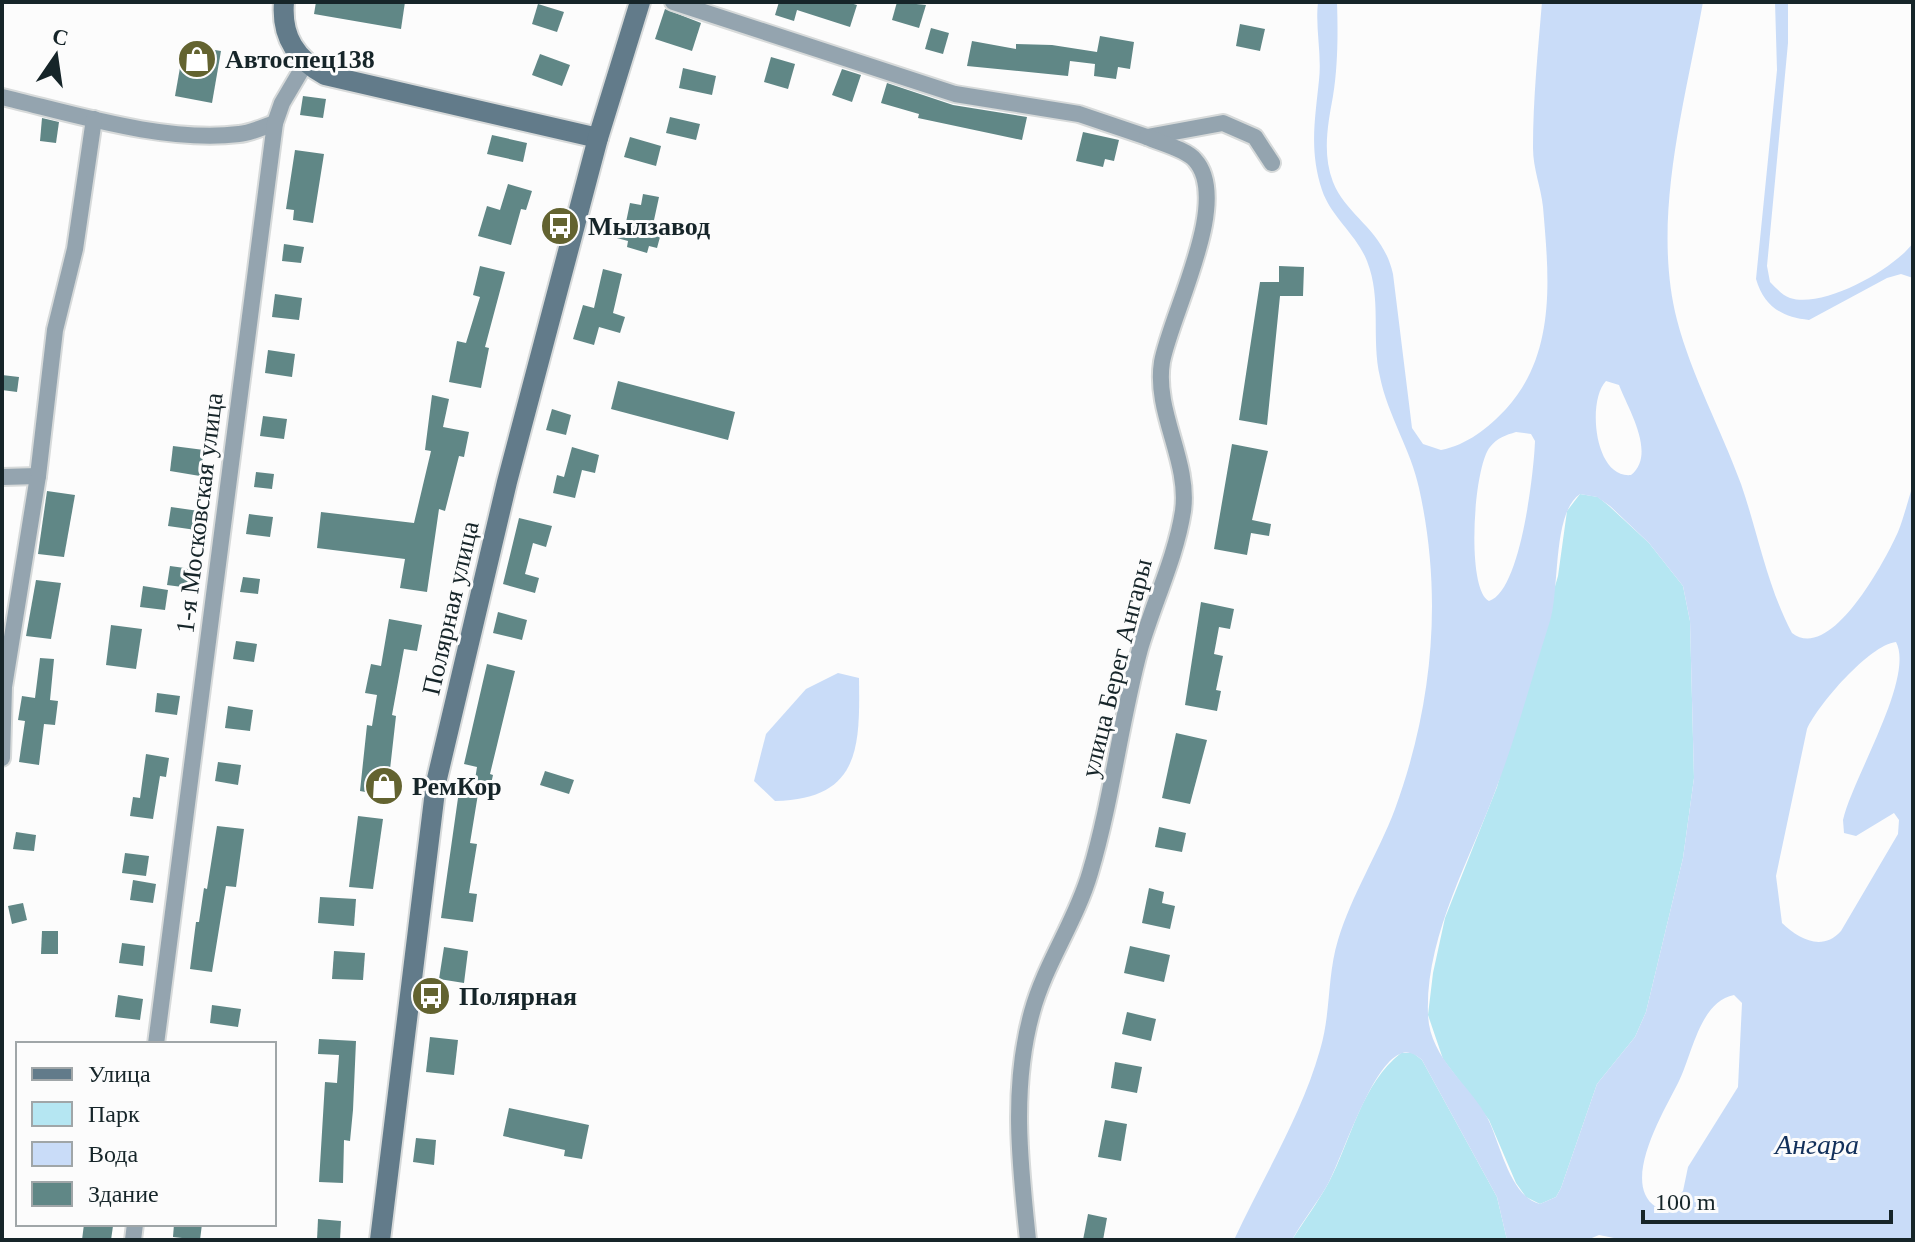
<svg xmlns="http://www.w3.org/2000/svg" width="1915" height="1242" font-family="'Times New Roman',serif">
<rect width="100%" height="100%" fill="#fcfcfc"/>
<!-- green -->
<g fill="#b5e6f2">
<path d="M1580,494l18,3 11,9 40,37 34,43 7,35 4,157 -11,80 -37,154 -11,25 -38,47 -36,104 -5,9 -16,7 -14,-7 -10,-14 -27,-63 -46,-61 -15,-44 5,-42 12,-55 52,-131 61,-211 9,-65z"/>
<path d="M1401,1053h12l9,7 75,137 10,43h-215c12,-19 26,-38 37,-58 22,-42 33,-99 72,-129z"/>
</g>
<!-- water -->
<g fill="#c9dcf8" fill-rule="evenodd">
<path d="M1318,2h19c1,30 1,64 -4,94 -5,28 -11,57 0,86 14,35 50,47 60,92l19,154 11,16 18,6c26,-5 47,-22 65,-41 51,-56 43,-132 37,-202 -2,-20 -10,-38 -10,-59 0,-49 5,-98 9,-146h161c-18,101 -52,217 -26,318 15,57 44,109 64,164 17,49 26,102 51,149 39,30 93,-72 106,-101 6,-15 10,-32 15,-47v755h-289l-25,-5 -12,5h-80l-10,-43 -75,-137c-6,-5 -13,-10 -22,-6 -28,11 -57,101 -71,128 -11,20 -26,38 -37,58h-58c29,-63 67,-123 86,-190 11,-36 7,-74 18,-110 14,-46 40,-86 57,-131 38,-104 48,-213 24,-321 -8,-38 -31,-72 -39,-111 -9,-39 2,-78 -13,-116 -10,-26 -36,-44 -45,-71 -13,-40 -7,-70 -3,-110 3,-26 -4,-52 -1,-78zM1606,381l13,4c9,24 38,69 12,90 -37,4 -44,-75 -25,-94zM1516,432l15,2 4,7c-1,30 -14,150 -46,160 -23,-11 -16,-133 1,-154 7,-9 16,-12 26,-15zM1580,494l17,3 13,9 39,37 34,43 7,35 4,157 -11,80 -37,154 -11,25 -38,47 -36,104 -5,9 -16,7c-30,-7 -40,-61 -52,-85 -19,-36 -58,-60 -60,-104 -3,-78 42,-155 68,-226 21,-55 36,-112 54,-168 10,-32 2,-108 30,-127zM1896,642c19,36 -44,137 -53,178l1,13 12,3 38,-23 5,7 -1,14 -57,97c-19,21 -42,8 -59,-8l-6,-47 31,-147c11,-24 62,-84 89,-87zM1734,995l8,8 -4,84 -50,80 -5,24 -15,16h-12c-37,-24 10,-99 23,-126 13,-26 21,-80 55,-86z"/>
<path d="M1775,2h13v41l-21,223 3,16c6,6 12,13 20,16 33,11 104,-29 123,-55v35l-12,-4 -14,4 -78,42c-28,-3 -45,-14 -53,-41l21,-209z"/>
<path d="M838,673l21,5c1,70 1,121 -84,123l-21,-20 12,-47 40,-45z"/>
</g>
<!-- building -->
<g fill="#608786">
<path d="M316,2h89l-4,27 -87,-15z"/>
<path d="M779,2h68l10,3 -7,22 -53,-17 -3,11 -19,-6z"/>
<path d="M897,2l29,3 -7,23 -27,-8z"/>
<path d="M538,4l26,8 -7,20 -25,-8z"/>
<path d="M665,9l36,14 -9,28 -37,-12z"/>
<path d="M1240,24l25,5 -5,22 -24,-5z"/>
<path d="M931,28l18,5 -6,21 -18,-5z"/>
<path d="M1100,36l34,6 -4,27 -12,-2 -2,12 -22,-3 1,-12 -25,-3 -2,15 -101,-10 5,-25 44,8v-5l36,1 45,7z"/>
<path d="M184,45l37,6 -9,52 -37,-7z"/>
<path d="M540,54l30,11 -8,21 -30,-11z"/>
<path d="M771,57l24,7 -7,25 -24,-7z"/>
<path d="M683,68l33,8 -4,19 -33,-7z"/>
<path d="M842,69l19,6 -9,27 -20,-7z"/>
<path d="M887,83l66,22 74,12 -5,23 -104,-22 1,-4 -38,-11z"/>
<path d="M303,96l23,3 -3,19 -23,-3z"/>
<path d="M670,117l30,7 -4,16 -30,-7z"/>
<path d="M42,118l17,4 -3,21 -16,-2z"/>
<path d="M1083,132l36,8 -5,21 -9,-2 -2,8 -27,-6z"/>
<path d="M492,135l35,8 -4,19 -36,-8z"/>
<path d="M630,137l31,9 -5,20 -32,-9z"/>
<path d="M295,150l29,4 -11,69 -20,-3 1,-10 -8,-1z"/>
<path d="M508,184l24,7 -6,19 -5,-1 -10,36 -33,-9 9,-30 13,4z"/>
<path d="M643,194l16,3 -8,37 9,3 -3,11 -8,-2 -2,7 -20,-6 1,-6 -26,-7 3,-12 20,5 5,-24 11,2z"/>
<path d="M284,244l20,3 -3,16 -19,-2z"/>
<path d="M480,266l25,6 -20,75 4,1 -8,40 -32,-6 8,-41 9,2 14,-46 -7,-2z"/>
<path d="M1279,266l25,1 -1,29h-23l-13,129 -28,-5 21,-138h19z"/>
<path d="M603,269l19,5 -9,39 12,4 -5,16 -21,-6 -5,18 -21,-6 10,-34 11,3z"/>
<path d="M275,294l27,4 -3,22 -27,-3z"/>
<path d="M268,350l27,4 -3,23 -27,-4z"/>
<path d="M2,375l17,2 -2,15 -15,-2z"/>
<path d="M618,381l117,31 -7,28 -117,-31z"/>
<path d="M432,395l17,4 -6,28 26,5 -5,25 -5,-1 -14,55 -6,-2 -12,83 -27,-4 5,-29 -88,-11 4,-36 93,11 17,-72 -6,-1z"/>
<path d="M552,409l19,6 -5,20 -20,-5z"/>
<path d="M263,416l24,3 -3,20 -24,-3z"/>
<path d="M1232,444l36,7 -16,69 19,4 -2,12 -18,-3 -4,22 -33,-6z"/>
<path d="M173,446l31,4 -4,26 -30,-5z"/>
<path d="M572,447l27,8 -4,18 -13,-3 -7,28 -22,-5 4,-18 7,2z"/>
<path d="M256,472l18,2 -2,15 -18,-2z"/>
<path d="M47,491l28,4 -11,62 -26,-3z"/>
<path d="M171,507l35,5 -3,19 -35,-5z"/>
<path d="M249,514l24,3 -3,20 -24,-3z"/>
<path d="M519,518l33,8 -6,21 -13,-4 -8,31 14,4 -4,15 -32,-9z"/>
<path d="M170,566l22,3 -2,19 -23,-3z"/>
<path d="M243,577l17,2 -2,15 -18,-2z"/>
<path d="M36,580l25,3 -10,56 -25,-3z"/>
<path d="M143,586l25,4 -3,20 -25,-3z"/>
<path d="M1201,602l33,7 -4,20 -11,-2 -5,27 9,2 -7,34 5,1 -4,20 -32,-6z"/>
<path d="M498,612l29,8 -5,20 -29,-7z"/>
<path d="M389,619l33,6 -5,26 -13,-2 -12,66 4,1 -9,80 -27,-5 7,-66 5,1 5,-31 -12,-2 6,-29 10,2z"/>
<path d="M111,625l31,4 -6,40 -30,-4z"/>
<path d="M236,641l21,3 -3,18 -21,-3z"/>
<path d="M40,658l14,1 -4,41 8,1 -3,24 -11,-1 -5,41 -20,-3 6,-41 -7,-1 4,-24 13,2z"/>
<path d="M487,664l28,7 -25,103 3,1 -3,14 -16,-3 3,-19 -13,-3z"/>
<path d="M157,693l23,3 -3,19 -22,-3z"/>
<path d="M228,706l25,4 -3,21 -25,-3z"/>
<path d="M1176,733l31,7 -17,64 -28,-6z"/>
<path d="M146,754l23,4 -3,19 -6,-1 -7,43 -23,-3 3,-19 7,1z"/>
<path d="M218,762l23,3 -3,20 -23,-4z"/>
<path d="M545,771l29,9 -5,14 -29,-9z"/>
<path d="M459,791l19,3 -8,49 7,1 -8,49 8,1 -4,28 -32,-4z"/>
<path d="M358,816l25,3 -10,70 -24,-2z"/>
<path d="M217,826l27,3 -8,58 -10,-1 -14,86 -22,-3 6,-47h3l5,-34 3,1z"/>
<path d="M1159,827l27,6 -4,19 -27,-5z"/>
<path d="M16,832l20,3 -2,16 -21,-2z"/>
<path d="M125,853l24,3 -3,20 -24,-3z"/>
<path d="M133,880l23,4 -3,19 -23,-3z"/>
<path d="M1149,888l15,4 -2,11 13,3 -5,23 -28,-6z"/>
<path d="M320,897l36,2 -2,27 -36,-3z"/>
<path d="M23,903l4,17 -15,4 -4,-18z"/>
<path d="M42,931h16v23h-17z"/>
<path d="M122,943l23,3 -2,20 -24,-3z"/>
<path d="M1130,946l40,9 -6,27 -40,-9z"/>
<path d="M444,947l24,4 -4,32 -25,-4z"/>
<path d="M334,951l31,2 -2,27 -31,-1z"/>
<path d="M118,995l25,4 -3,21 -25,-3z"/>
<path d="M212,1005l29,4 -3,18 -28,-4z"/>
<path d="M1127,1012l29,7 -5,22 -29,-7z"/>
<path d="M430,1037l28,3 -4,35 -28,-3z"/>
<path d="M319,1039l37,2 -3,69 -3,31 -6,-1 -1,43 -24,-1 6,-100 12,1 2,-28 -21,-1z"/>
<path d="M1115,1062l27,5 -5,26 -26,-5z"/>
<path d="M509,1108l80,17 -7,34 -18,-3 1,-6 -62,-14z"/>
<path d="M1105,1120l22,4 -6,37 -23,-4z"/>
<path d="M416,1138l20,2 -2,25 -21,-3z"/>
<path d="M1088,1214l19,4 -4,22h-20z"/>
<path d="M318,1219l23,2 -1,19h-23z"/>
<path d="M84,1224l29,2 -2,14h-29z"/>
<path d="M174,1224h28l-2,16 -27,-3z"/>
</g>
<g fill="none" stroke-linecap="round" stroke-linejoin="round">
<defs>
<g id="street">
<path d="M673,2l282,92 124,20 68,23 76,-14 32,14 17,26"/>
<path d="M2,97c72,17 163,46 237,37 12,-1 24,-7 36,-11"/>
<path d="M2,477l36,-1"/>
<path d="M2,758l2,-71 34,-211 17,-146 20,-81 19,-130"/>
<path d="M156,1044l119,-921 7,-20 23,-39"/>
<path d="M133,1240l2,-16"/>
<path d="M1028,1240c-8,-75 -17,-153 4,-228 13,-48 44,-91 58,-139 22,-73 30,-150 50,-224 13,-45 36,-92 43,-138 7,-50 -29,-99 -21,-149 9,-49 70,-161 33,-202 -9,-11 -35,-17 -48,-23"/>
</g>
<g id="secondary">
<path d="M284,2c-3,35 12,57 41,73l273,63"/>
<path d="M380,1240l56,-457 71,-301 91,-344 42,-136"/>
</g>
</defs>
<!-- street casing -->
<use href="#street" stroke="#d7dada" stroke-width="20"/>
<!-- secondary casing -->
<use href="#secondary" stroke="#d7dada" stroke-width="24"/>
<!-- street -->
<use href="#street" stroke="#94a4af" stroke-width="16"/>
<!-- secondary -->
<use href="#secondary" stroke="#627b8a" stroke-width="20"/>
</g>
<!-- icons -->
<defs>
<symbol id="shop-disc" viewBox="-11 -11 22 22"><circle r="9.5" fill="#636330" stroke="#fcfcfc"/><path d="M-5-2.5h2.3a2.7 3.5 0 0 1 5.4 0H5L5.5 6h-11ZM-1.5-2.5h3a1.5 2.3 0 0 0-3 0Z" fill="#fff"/></symbol>
<symbol id="bus-disc" viewBox="-11 -11 22 22"><circle r="9.5" fill="#636330" stroke="#fcfcfc"/><path d="M-5-6H5V4H4V6H2V4H-2V6H-4V4H-5ZM-3.5-4V0h7V-4ZM-3.5 1.2v1.5H-2V1.2ZM2 1.2v1.5H3.5V1.2Z" fill="#fff"/></symbol>
</defs>
<g fill-rule="evenodd">
<use href="#shop-disc" x="175" y="37" width="44" height="44"/>
<use href="#bus-disc" x="538" y="204" width="44" height="44"/>
<use href="#shop-disc" x="362" y="764" width="44" height="44"/>
<use href="#bus-disc" x="409" y="974" width="44" height="44"/>
</g>
<g text-anchor="middle" stroke-width="6" stroke-linejoin="round" paint-order="stroke">
<!-- poi labels -->
<g font-size="26" font-weight="bold" fill="#162529" stroke="#fcfcfc" text-anchor="start">
<text x="225" y="68">Автоспец138</text>
<text x="588" y="235">Мылзавод</text>
<text x="412" y="795">РемКор</text>
<text x="459" y="1005">Полярная</text>
</g>
<!-- street labels -->
<g font-size="26" fill="#162529" stroke="#fcfcfc">
<text transform="translate(199 513) rotate(-83)" y="9">1-я Московская улица</text>
<text transform="translate(450 608) rotate(-77)" y="9">Полярная улица</text>
<text transform="translate(1116 668) rotate(-76)" y="9">улица Берег Ангары</text>
</g>
<!-- water labels -->
<g font-size="28" font-style="italic" fill="#12305b" stroke="#fcfcfc">
<text x="1817" y="1154">Ангара</text>
</g>
</g>
<!-- border -->
<rect width="1915" height="1242" fill="none" stroke="#162529" stroke-width="8"/>
<!-- legend -->
<rect x="16" y="1042" width="260" height="184" fill="#fcfcfc" stroke="#a0a6a8" stroke-width="2"/>
<rect x="32" y="1068" width="40" height="12" fill="#627b8a" stroke="#a0a6a8" stroke-width="2"/>
<text x="88" y="1082" font-size="24" fill="#162529">Улица</text>
<rect x="32" y="1102" width="40" height="24" fill="#b5e6f2" stroke="#a0a6a8" stroke-width="2"/>
<text x="88" y="1122" font-size="24" fill="#162529">Парк</text>
<rect x="32" y="1142" width="40" height="24" fill="#c9dcf8" stroke="#a0a6a8" stroke-width="2"/>
<text x="88" y="1162" font-size="24" fill="#162529">Вода</text>
<rect x="32" y="1182" width="40" height="24" fill="#608786" stroke="#a0a6a8" stroke-width="2"/>
<text x="88" y="1202" font-size="24" fill="#162529">Здание</text>
<!-- north arrow -->
<g transform="translate(56 56) rotate(13)" stroke="#fcfcfc" stroke-width="6" paint-order="stroke">
<path d="M0-6L14 30L0 20L-14 30Z" fill="#162529"/>
<text y="-12" font-size="22" font-weight="bold" text-anchor="middle" fill="#162529">С</text>
</g>
<!-- scale -->
<path d="M1643 1210v12h248v-12" fill="none" stroke="#162529" stroke-width="4"/>
<text x="1655" y="1210" font-size="24" fill="#162529" stroke="#fcfcfc" stroke-width="6" paint-order="stroke">100 m</text>
</svg>
